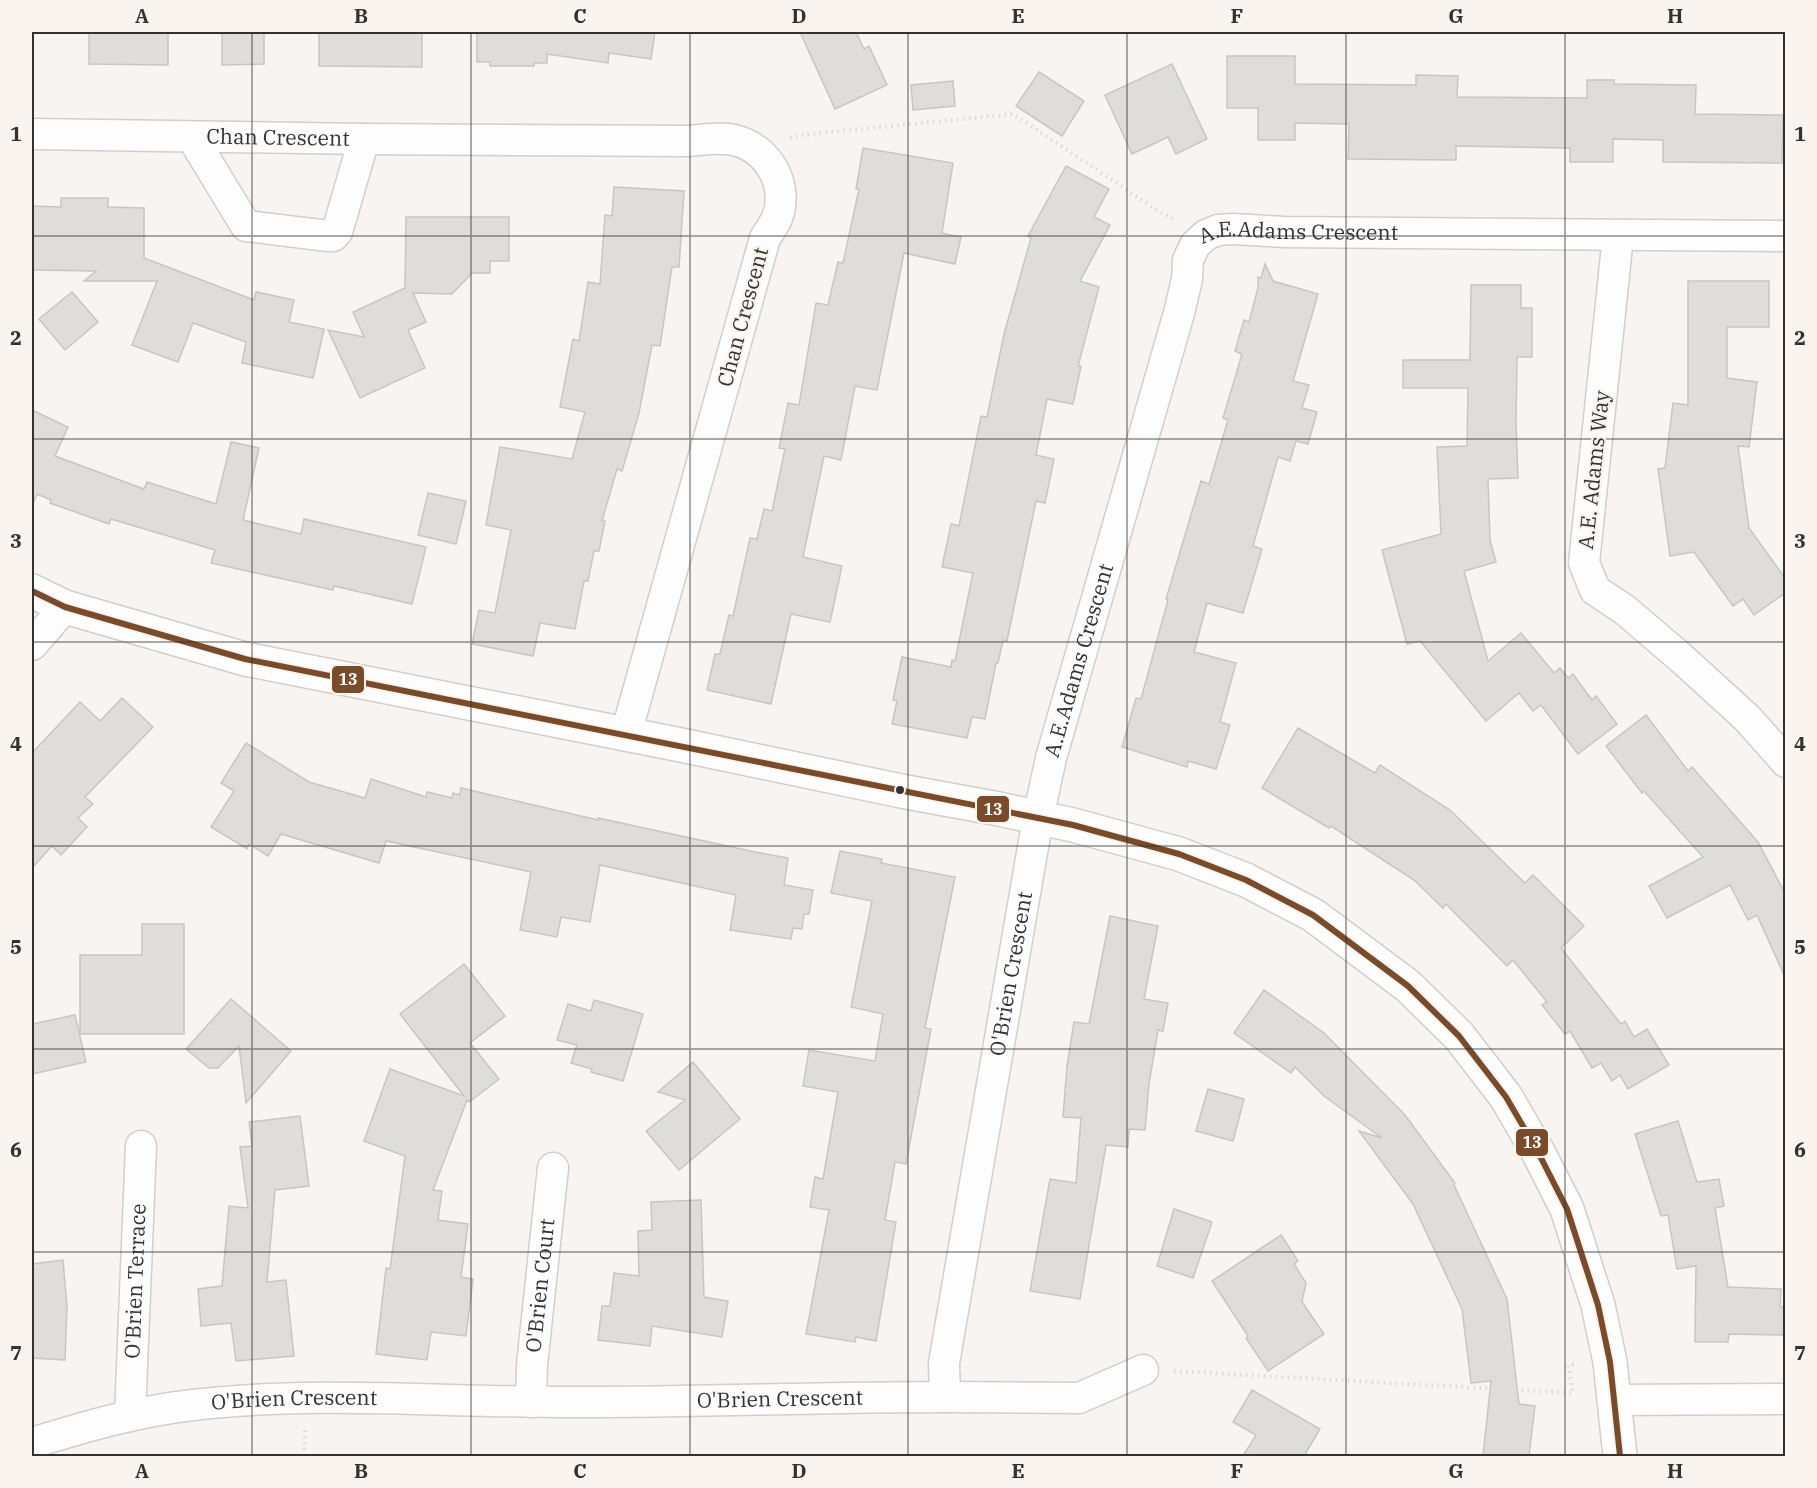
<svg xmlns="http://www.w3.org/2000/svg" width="1817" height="1488" font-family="'IBM Plex Serif',serif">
<rect width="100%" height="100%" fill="#f7f4f1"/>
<!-- building -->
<g fill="#dfdddb" stroke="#c8c6c3" stroke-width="1.5">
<path d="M89,32h79v33l-79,-1z"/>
<path d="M222,32h42v32l-42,1z"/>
<path d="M319,32h103v35l-103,-1z"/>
<path d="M477,32h178l-4,27 -42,-6 -1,10 -61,-9v9h-13v3h-44v-4h-13z"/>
<path d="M800,32h56l8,17 5,-3 18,39 -52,24z"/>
<path d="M1227,56h68v28l121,1v-10l42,1 -1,21 130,1v-18h27v4l82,1 -1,29 88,1 -1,48 -119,-1v-22l-50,-1v23h-43v-14l-114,-2v14l-108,-1 1,-35 -54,-1v17h-37v-32h-31z"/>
<path d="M1172,64l35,75 -31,15 -8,-17 -36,17 -27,-59z"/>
<path d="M1039,72l45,29 -22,35 -46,-30z"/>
<path d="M953,81l2,25 -42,4 -2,-25z"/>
<path d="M863,148l90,15 -11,70 19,4 -6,27 -51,-11 -27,137 -22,-4 -14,74 -17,-4 -21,101 39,9 -12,56 -39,-8 -20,90 -64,-14 8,-36h5l9,-39 4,1 17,-78 7,1 7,-30 8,2 13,-62 -6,-1 9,-45 11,2 17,-102 12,2 10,-43 5,1 16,-74h-3z"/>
<path d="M1066,166l43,23 -15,28 16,8 -30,56 19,6 -21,79h3l-8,38 -26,-5 -11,56 18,4 -9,44 -9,-2 -29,140 -4,-1 -5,23h-2l-11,56 -13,-2 -5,21 -75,-14 5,-23 -4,-1 9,-43 49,10 1,-7 3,1 18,-88 -31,-6 9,-43 8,2 22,-110 6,1 17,-83 27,-96 -3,-2z"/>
<path d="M614,187l70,4 -5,76h-7l-12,79 -8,-1 -13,68 -17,58 -5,-2 -15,52h3l-6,30h-5l-6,30h-4l-9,48 -35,-6 -7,33 -61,-12 7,-34 16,3 16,-83 -25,-5 14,-78 72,12 13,-47 -25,-5 13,-68 6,2 9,-59 12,2 5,-69 7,1z"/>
<path d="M61,198h47v9l36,1v50l110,42 2,-8 38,8 -5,22 35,7 -11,49 -71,-15 4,-21 -53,-19 -15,39 -46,-17 25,-64h-73l12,-10 -64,-1v-64l29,1z"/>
<path d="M406,217h103v44h-19v12h-18l-20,21 -39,-1 13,29 -18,8 17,38 -65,30 -32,-68 36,7 -11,-25 52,-24z"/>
<path d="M1265,264l8,17 45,13 -25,87 16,4 -7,23 15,4 -9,32 -12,-3 -6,20 -12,-4 -25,89 9,3 -19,64 -36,-10 -13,49 42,11 -16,59 10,3 -14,44 -28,-8 -1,6 -65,-20 14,-49 5,1 27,-99 -2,-1 35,-118 8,3 19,-64 -5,-2 19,-64 -7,-3 9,-31 5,2 9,-34v-11l3,1z"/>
<path d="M1688,281h81v46h-42v51l30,4 -8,65 -11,-1 11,82 36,50v15l-31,22 -11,-16 -10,7 -39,-54 -24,4 -12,-87 7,-1 8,-65 15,2z"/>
<path d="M1471,285h50v23h11v49h-15l-1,67 2,54 -30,1 2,61 6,22 -32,9 24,90 33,-28 33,40 6,-5 8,10 5,-4 19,26 4,-4 21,28 -39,30 -37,-49 -8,6 -14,-18 -33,28 -66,-80 -13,3 -25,-94 59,-16 -4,-87 30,-1 1,-58h-65v-28h67z"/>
<path d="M72,292l26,30 -33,28 -26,-31z"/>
<path d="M32,410l36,17 -13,29 89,33 3,-7 69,22 15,-62 28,6 -16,72 58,14 3,-15 122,28 -14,57 -78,-18 -1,4 -122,-27 4,-13 -104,-31 -2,5 -59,-21 1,-3 -14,-6 -5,12z"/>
<path d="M428,493l38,8 -10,43 -38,-9z"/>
<path d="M122,698l31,29 -68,70 8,7 -15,14 9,9 -26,28 -9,-9 -20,22v-115l48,-51 20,19z"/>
<path d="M1646,715l42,56 4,-4 66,75 27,51v84l-28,-62 -9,5 -18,-35 -63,33 -18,-32 54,-29 -59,-66 -2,2 -36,-47z"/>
<path d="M1298,728l77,45 5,-8 70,45 75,73 8,-8 51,51 -23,22 60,76 4,-3 9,16 13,-8 22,36 -41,24 -8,-14 -8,6 -11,-18 -9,5 -22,-37 -5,3 -23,-29 5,-3 -34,-42 -6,6 -61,-62 -3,4 -29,-28 -83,-54 -2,2 -67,-40z"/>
<path d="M246,743l63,39 56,16 6,-19 55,18 1,-5 25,6 1,-5 7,2 1,-7 137,32v-2l157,34 33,6 -4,27 29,5 -4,24h-5l-2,15 -9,-1 -2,11 -61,-9 6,-35 -136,-30 -10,57 -29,-5 -4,20 -37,-7 11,-58 -145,-31 -7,22 -98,-29 -13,22 -19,-12 -2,5 -36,-22 23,-36 -13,-8z"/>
<path d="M840,851l42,8 -1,4 74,14 -30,151 6,1 -25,135 -11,-2 -10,58 11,2 -20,119 -20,-4 -1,5 -49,-8 23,-124 -19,-3 5,-30 8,2 15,-87 -35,-6 6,-36 66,11 8,-47 -32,-7 21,-106 -41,-8z"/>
<path d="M1110,916l48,10 -14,73 24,4 -5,28 -5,-1 -9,54 -4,46 -16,-1 -1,18 -22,-2 -26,154 -50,-8 20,-112 26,4 5,-65 -18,-1 4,-51 7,-44 15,2z"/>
<path d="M142,924h42v110h-104v-79h62z"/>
<path d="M464,964l41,52 -35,27 29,36 -30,23 -2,-2 -34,90 9,1 -4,29 30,4 -7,53 12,2 -7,57 -35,-4 -4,28 -51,-6 10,-86 4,1 15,-113 -41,-15 26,-72 74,27 -64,-82z"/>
<path d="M1264,990l60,43 81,82 50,68 -1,2 53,114 12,105 16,2 -6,50h-46l8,-75 -20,2 -9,-74 -49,-105 -54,-73 23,7 -58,-42 -29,-29 -4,6 -57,-40z"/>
<path d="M231,999l60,52 -45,52 -7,-57 -21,22h-9l-23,-19z"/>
<path d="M594,1000l49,14 -20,67 -32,-9 1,-3 -21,-6 6,-18 -20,-5 11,-36 23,7z"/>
<path d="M75,1015l11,47 -54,12v-50z"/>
<path d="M693,1062l47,57 -61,51 -33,-39 39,-31 -27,-8z"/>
<path d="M1208,1089l36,10 -11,42 -37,-10z"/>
<path d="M300,1116l9,70 -34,4 -8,92 19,-2 8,76 -58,5 -5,-38 -30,3 -3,-37 24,-3 7,-80 19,2 -8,-61 12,-1 -3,-24z"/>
<path d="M1678,1121l19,61 22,-3 5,27 -9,2 13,79 53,2 -1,18h5v28l-56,-1 -1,8h-33l1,-76 -19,3 -9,-54 -7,1 -26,-82z"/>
<path d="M701,1200l3,97 24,4 -6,36 -70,-11 -2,20 -52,-6 4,-34h8l4,-33 25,3 -1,-45 14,-1 -1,-28z"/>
<path d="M1174,1209l38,13 -19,56 -36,-12z"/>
<path d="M1281,1235l17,26 -4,3 12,19 -4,19 22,32 -56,37 -22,-33 2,-2 -36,-55z"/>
<path d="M63,1260l4,47 -2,53 -33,-2v-94z"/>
<path d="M1252,1390l68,39 -16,27h-61l13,-21 -23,-13z"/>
</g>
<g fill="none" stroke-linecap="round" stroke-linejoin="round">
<defs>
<g id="minor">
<path id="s1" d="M32,134l332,5 324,2c16,-1 34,-5 50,0 32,10 51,45 39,77 -3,7 -8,14 -12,20l-139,496"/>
<path d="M192,137l54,89 82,10h5l4,-4 27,-93"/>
<path d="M1618,236l-34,327 11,27 30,20 55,47 67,61 39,44"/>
<path d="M32,645l33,-38"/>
<path d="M945,1397l134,1 64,-28"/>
<path d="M1615,1400l171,-1"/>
<path id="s2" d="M531,1402l1,-37 21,-197"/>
<path id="s3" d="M130,1416l11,-270"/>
<path id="s4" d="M32,1443c52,-16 106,-32 161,-38 128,-15 259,-2 387,-3 122,0 243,-5 365,-5l-1,-34 94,-545 13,-60 128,-445 8,-34 1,-19 7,-15 11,-10 12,-5 15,-1 51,3 502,4"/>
</g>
<path id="tertiary" d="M32,591l33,16 180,52 431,85 225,47 98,18 74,16 106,29 67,26 67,35 95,71 51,50 47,61 32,55 29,57 31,96 12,57 10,94"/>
</defs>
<!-- minor casing -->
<use href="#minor" stroke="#d1cfcc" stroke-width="33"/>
<!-- tertiary casing -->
<use href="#tertiary" stroke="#d1cfcc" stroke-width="36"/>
<!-- path -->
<g stroke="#dcdbda" stroke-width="4" stroke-dasharray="1.5 4.5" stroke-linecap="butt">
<path d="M790,138l20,-4 203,-20 147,98 16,8"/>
<path d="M1174,1371l399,22 -5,-28 8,-1"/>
<path d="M304,1456l1,-27"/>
</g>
<!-- minor -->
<use href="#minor" stroke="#fefdfd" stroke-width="30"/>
<!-- tertiary -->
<use href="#tertiary" stroke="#fefdfd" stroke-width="33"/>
<defs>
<path id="bus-1" d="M32,591l33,16 180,52 828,166 106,29 67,26 67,35 95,71 51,50 47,61 32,55 29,57 31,96 12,57 10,94"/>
</defs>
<!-- bus-1 casing -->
<use href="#bus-1" stroke="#f9f4ef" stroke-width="10"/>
<!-- bus-1 -->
<use href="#bus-1" stroke="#7a4b2a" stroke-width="6"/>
</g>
<!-- grid -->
<path fill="none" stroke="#343230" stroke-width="1.5" stroke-opacity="0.55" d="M252,32v1424M471,32v1424M690,32v1424M908,32v1424M1127,32v1424M1346,32v1424M1565,32v1424M32,236h1754M32,439h1754M32,642h1754M32,846h1754M32,1049h1754M32,1252h1754"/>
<!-- markers -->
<circle fill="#343230" stroke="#f9f4ef" stroke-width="2" cx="900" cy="790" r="5"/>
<g text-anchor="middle" stroke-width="4.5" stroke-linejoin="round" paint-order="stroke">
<!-- street labels -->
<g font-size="21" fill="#343230" stroke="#f9f4ef">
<text dy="7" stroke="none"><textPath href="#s1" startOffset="246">Chan Crescent</textPath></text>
<text dy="7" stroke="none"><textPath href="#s4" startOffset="2208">A.E.Adams Crescent</textPath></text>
<text transform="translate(743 317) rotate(-75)" y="7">Chan Crescent</text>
<text transform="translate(1594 470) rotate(-84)" y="7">A.E. Adams Way</text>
<text dy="7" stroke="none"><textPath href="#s4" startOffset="1668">A.E.Adams Crescent</textPath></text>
<text dy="7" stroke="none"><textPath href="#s4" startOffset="1347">O'Brien Crescent</textPath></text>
<text dy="7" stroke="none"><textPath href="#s3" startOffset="135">O'Brien Terrace</textPath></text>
<text dy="7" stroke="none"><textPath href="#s2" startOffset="117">O'Brien Court</textPath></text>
<text dy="7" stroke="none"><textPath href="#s4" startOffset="753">O'Brien Crescent</textPath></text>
<text dy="7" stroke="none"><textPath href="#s4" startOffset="267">O'Brien Crescent</textPath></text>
</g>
</g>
<g stroke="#f9f4ef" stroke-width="2">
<rect x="331" y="665" width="34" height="29" rx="6" fill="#7a4b2a"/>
<rect x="976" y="795" width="34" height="28" rx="6" fill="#7a4b2a"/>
<rect x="1515" y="1128" width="34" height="29" rx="6" fill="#7a4b2a"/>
</g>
<g font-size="16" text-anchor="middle" font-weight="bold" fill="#fff">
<text x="348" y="685">13</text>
<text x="993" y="815">13</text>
<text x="1532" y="1148">13</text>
</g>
<!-- border -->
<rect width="1817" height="1488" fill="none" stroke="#f9f4ef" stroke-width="66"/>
<rect x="33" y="33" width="1751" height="1422" fill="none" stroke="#343230" stroke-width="2"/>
<g font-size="20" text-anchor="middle" font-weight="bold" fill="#343230">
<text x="142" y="23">A</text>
<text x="361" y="23">B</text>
<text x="580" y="23">C</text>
<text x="799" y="23">D</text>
<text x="1018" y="23">E</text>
<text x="1237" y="23">F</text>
<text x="1456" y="23">G</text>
<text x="1675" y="23">H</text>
<text x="16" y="141">1</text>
<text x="1800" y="141">1</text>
<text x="16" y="345">2</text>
<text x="1800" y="345">2</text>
<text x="16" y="548">3</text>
<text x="1800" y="548">3</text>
<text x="16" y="751">4</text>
<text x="1800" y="751">4</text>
<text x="16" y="954">5</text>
<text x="1800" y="954">5</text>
<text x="16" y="1157">6</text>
<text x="1800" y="1157">6</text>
<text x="16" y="1360">7</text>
<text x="1800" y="1360">7</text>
<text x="142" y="1478">A</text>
<text x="361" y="1478">B</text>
<text x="580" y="1478">C</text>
<text x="799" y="1478">D</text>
<text x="1018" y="1478">E</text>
<text x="1237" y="1478">F</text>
<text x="1456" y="1478">G</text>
<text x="1675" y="1478">H</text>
</g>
</svg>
